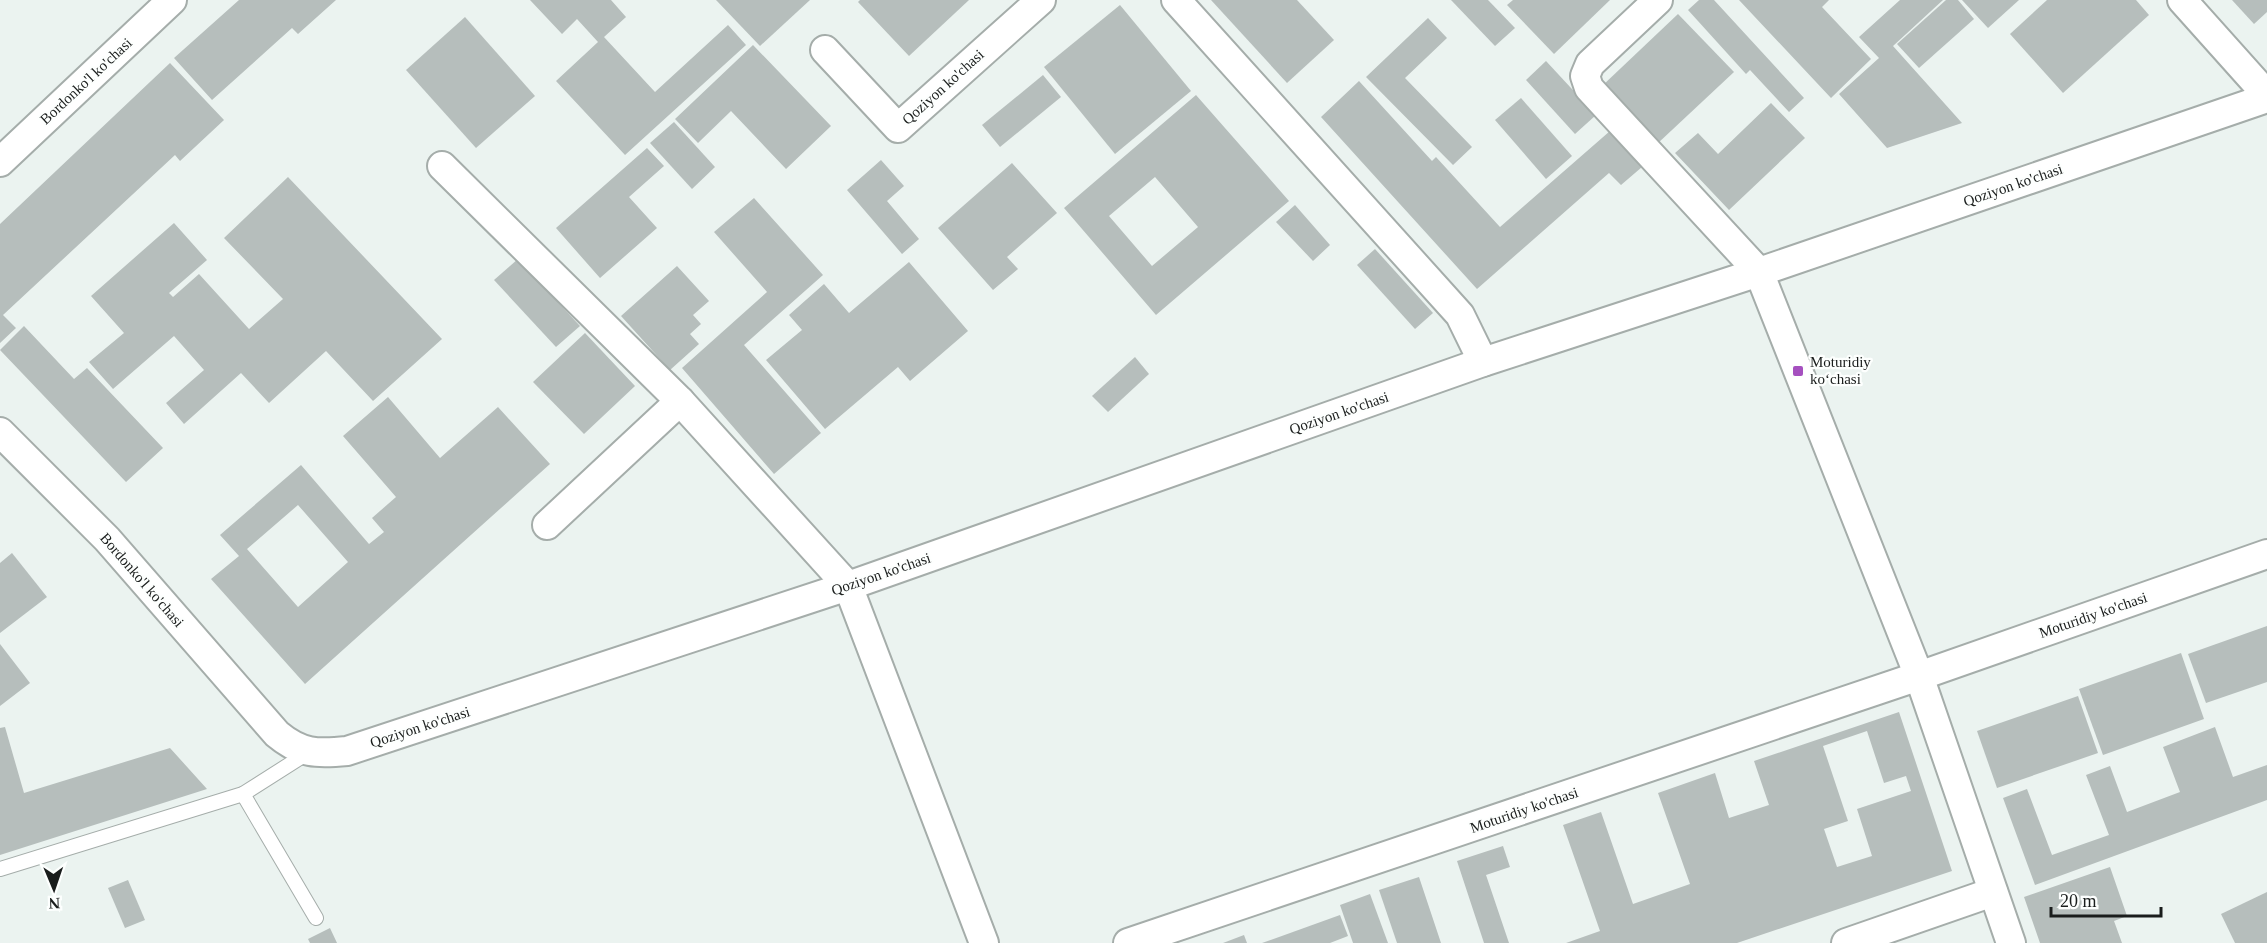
<svg xmlns="http://www.w3.org/2000/svg" width="2267" height="943" font-family="Georgia,serif">
<rect width="100%" height="100%" fill="#ebf3f0"/>
<!-- building -->
<g fill="#b6bebc" fill-rule="evenodd">
<path d="M239,0h97l-38,34 -6,-6 -80,72 -38,-42z"/>
<path d="M530,0h81l15,17 -22,20 51,55 73,-67 18,20 -121,110 -69,-74 42,-39 -21,-23 -15,15z"/>
<path d="M716,0h94l-50,46z"/>
<path d="M860,0h109l-60,56 -51,-54z"/>
<path d="M1211,0h86l37,40 -47,43z"/>
<path d="M1451,0h37l27,28 -20,18z"/>
<path d="M1513,0h97l-56,54 -47,-49z"/>
<path d="M1699,0h15l90,98 -15,14 -39,-42 -4,4 -58,-64z"/>
<path d="M1739,0h90l-7,7 49,52 -40,39z"/>
<path d="M1900,0h43l-50,46 69,77 -75,25 -48,-54 40,-36 -20,-21z"/>
<path d="M1946,0h12l16,19 -55,49 -22,-24z"/>
<path d="M1962,0h57l-31,28z"/>
<path d="M2047,0h89l13,15 -86,78 -53,-59z"/>
<path d="M2232,0h35v12l-13,12z"/>
<path d="M1120,5l71,86 -76,63 -71,-87z"/>
<path d="M1678,14l56,58 -77,72 -55,-58z"/>
<path d="M465,17l70,79 -59,52 -70,-78z"/>
<path d="M1428,18l19,20 -42,40 67,69 -19,18 -87,-88z"/>
<path d="M753,45l78,81 -45,43 -55,-58 -33,32 -23,-24z"/>
<path d="M1546,61l50,54 -21,19 -49,-54z"/>
<path d="M170,63l54,57 -44,41 -5,-6 -172,160 13,13 -16,15v-119z"/>
<path d="M1043,75l18,22 -61,50 -18,-22z"/>
<path d="M1359,81l73,80 4,-4 64,70 110,-96 32,36 -21,18 -12,-12 -132,116 -156,-172z"/>
<path d="M1196,95l93,106 -133,114 -92,-107zM1155,177l43,50 -46,39 -43,-50z"/>
<path d="M1521,98l51,58 -26,23 -51,-59z"/>
<path d="M1771,103l34,35 -76,72 -54,-57 23,-20 20,21z"/>
<path d="M674,122l41,45 -23,22 -42,-46z"/>
<path d="M647,148l17,18 -35,31 28,31 -57,50 -44,-50z"/>
<path d="M881,160l23,26 -17,15 32,38 -17,15 -55,-64z"/>
<path d="M1012,163l45,50 -50,44 11,12 -25,21 -55,-62z"/>
<path d="M288,177l154,162 -69,62 -47,-50 -57,52 -28,-30 -57,51 -18,-21 38,-33 -30,-34 -61,53 -24,-27 35,-29 -33,-37 83,-73 33,37 -38,33 4,4 26,-23 50,55 34,-30 -59,-61z"/>
<path d="M754,198l69,77 -79,70 77,88 -47,41 -92,-106 85,-76 -53,-60z"/>
<path d="M1295,205l35,40 -17,16 -37,-39z"/>
<path d="M1375,249l58,64 -18,16 -58,-64z"/>
<path d="M518,259l62,67 -24,21 -62,-67z"/>
<path d="M909,262l59,69 -58,50 -12,-14 -73,62 -59,-69 36,-30 -13,-15 35,-31 25,29z"/>
<path d="M677,266l32,35 -16,14 8,9 -11,10 9,10 -29,26 -49,-54z"/>
<path d="M24,326l50,53 13,-11 76,80 -37,34 -126,-132z"/>
<path d="M585,333l50,53 -51,48 -51,-52z"/>
<path d="M1135,357l14,17 -41,38 -16,-16z"/>
<path d="M388,397l52,61 58,-51 52,57 -245,220 -94,-105 28,-23 -19,-21 81,-70 68,79 15,-12 -12,-14 24,-21 -53,-61zM298,505l50,57 -50,45 -51,-58z"/>
<path d="M12,553l35,44 -47,36v-70z"/>
<path d="M2267,626v56l-61,21 -18,-49z"/>
<path d="M0,644l30,39 -30,23z"/>
<path d="M2181,653l23,66 -101,36 -24,-66z"/>
<path d="M2078,696l20,57 -101,35 -20,-57z"/>
<path d="M1899,712l53,159 -215,72h-171l34,-12 -37,-106 38,-13 32,92 57,-20 -32,-91 57,-20 14,45 40,-13 -15,-44zM1867,731l17,52 22,-7 5,15 -54,18 15,47 -35,11 -13,-38 24,-8 -25,-75z"/>
<path d="M5,727l19,66 146,-45 37,41 -207,66v-127z"/>
<path d="M2215,727l18,50 34,-12v35l-232,85 -32,-87 24,-9 25,66 57,-20 -23,-60 24,-9 17,46 53,-20 -17,-45z"/>
<path d="M1503,846l7,21 -24,8 23,68h-25l-27,-82z"/>
<path d="M2110,867l17,49 -13,5 8,22h-82l-16,-46z"/>
<path d="M1419,877l22,66h-44l-18,-53z"/>
<path d="M128,880l17,40 -20,8 -17,-40z"/>
<path d="M2267,892v51h-32l-14,-29z"/>
<path d="M1370,894l18,49h-35l-13,-38z"/>
<path d="M1340,915l8,21 -18,7h-68z"/>
<path d="M330,928l7,15h-27l-2,-4z"/>
<path d="M1244,935l3,8h-24z"/>
</g>
<g fill="none" stroke-linecap="round" stroke-linejoin="round">
<defs>
<g id="service">
<path d="M243,794l73,124"/>
<path d="M0,869l243,-75 66,-42"/>
</g>
<g id="minor">
<path d="M1176,0l284,315 23,47"/>
<path d="M1658,0l-68,64 -5,12 4,12 170,184 160,404 92,267"/>
<path d="M2182,0l85,95"/>
<path d="M825,50l73,78 143,-128"/>
<path d="M0,162l172,-162"/>
<path d="M442,166l238,235 168,185 136,357"/>
<path d="M0,432l107,107 170,195c24,20 40,20 70,17l501,-165 635,-224 276,-90 508,-174"/>
<path d="M547,525l133,-124"/>
<path d="M1128,943l791,-267 348,-122"/>
<path d="M1846,943l147,-51"/>
</g>
</defs>
<!-- service casing -->
<use href="#service" stroke="#a5adaa" stroke-width="16"/>
<!-- minor casing -->
<use href="#minor" stroke="#a5adaa" stroke-width="32"/>
<!-- service -->
<use href="#service" stroke="#fff" stroke-width="14"/>
<!-- minor -->
<use href="#minor" stroke="#fff" stroke-width="28"/>
</g>
<!-- markers -->
<rect fill="#a550bf" stroke="#fdfffe" stroke-width="2" x="1792" y="365" width="12" height="12" rx="3"/>
<g text-anchor="middle" stroke-width="4.5" stroke-linejoin="round" paint-order="stroke">
<!-- street labels -->
<g font-size="15" fill="#1a1d1c" stroke="#fdfffe">
<text transform="translate(86 81) rotate(-43)" y="5">Bordonko'l ko'chasi</text>
<text transform="translate(943 87) rotate(-42)" y="5">Qoziyon ko'chasi</text>
<text transform="translate(2013 185) rotate(-19)" y="5">Qoziyon ko'chasi</text>
<text transform="translate(1339 413) rotate(-19)" y="5">Qoziyon ko'chasi</text>
<text transform="translate(881 574) rotate(-19)" y="5">Qoziyon ko'chasi</text>
<text transform="translate(142 580) rotate(49)" y="5">Bordonko'l ko'chasi</text>
<text transform="translate(2093 615) rotate(-19)" y="5">Moturidiy ko'chasi</text>
<text transform="translate(420 727) rotate(-18)" y="5">Qoziyon ko'chasi</text>
<text transform="translate(1524 810) rotate(-19)" y="5">Moturidiy ko'chasi</text>
</g>
<!-- poi labels -->
<g font-size="15" fill="#1a1d1c" stroke="#fdfffe" text-anchor="start">
<text x="1810" y="367">Moturidiy<tspan x="1810" dy="17">koʻchasi</tspan></text>
</g>
</g>
<!-- north arrow -->
<g transform="translate(54 889) rotate(178)" stroke="#fdfffe" stroke-width="4.5" paint-order="stroke">
<path d="M0-4.5L10 22L0 15L-10 22Z" fill="#1a1d1c"/>
<text y="-9" font-size="16" font-weight="bold" text-anchor="middle" fill="#1a1d1c">N</text>
</g>
<!-- scale -->
<path d="M2051 907v9h110v-9" fill="none" stroke="#1a1d1c" stroke-width="3"/>
<text x="2060" y="907" font-size="18" fill="#1a1d1c" stroke="#fdfffe" stroke-width="4.5" paint-order="stroke">20 m</text>
</svg>
